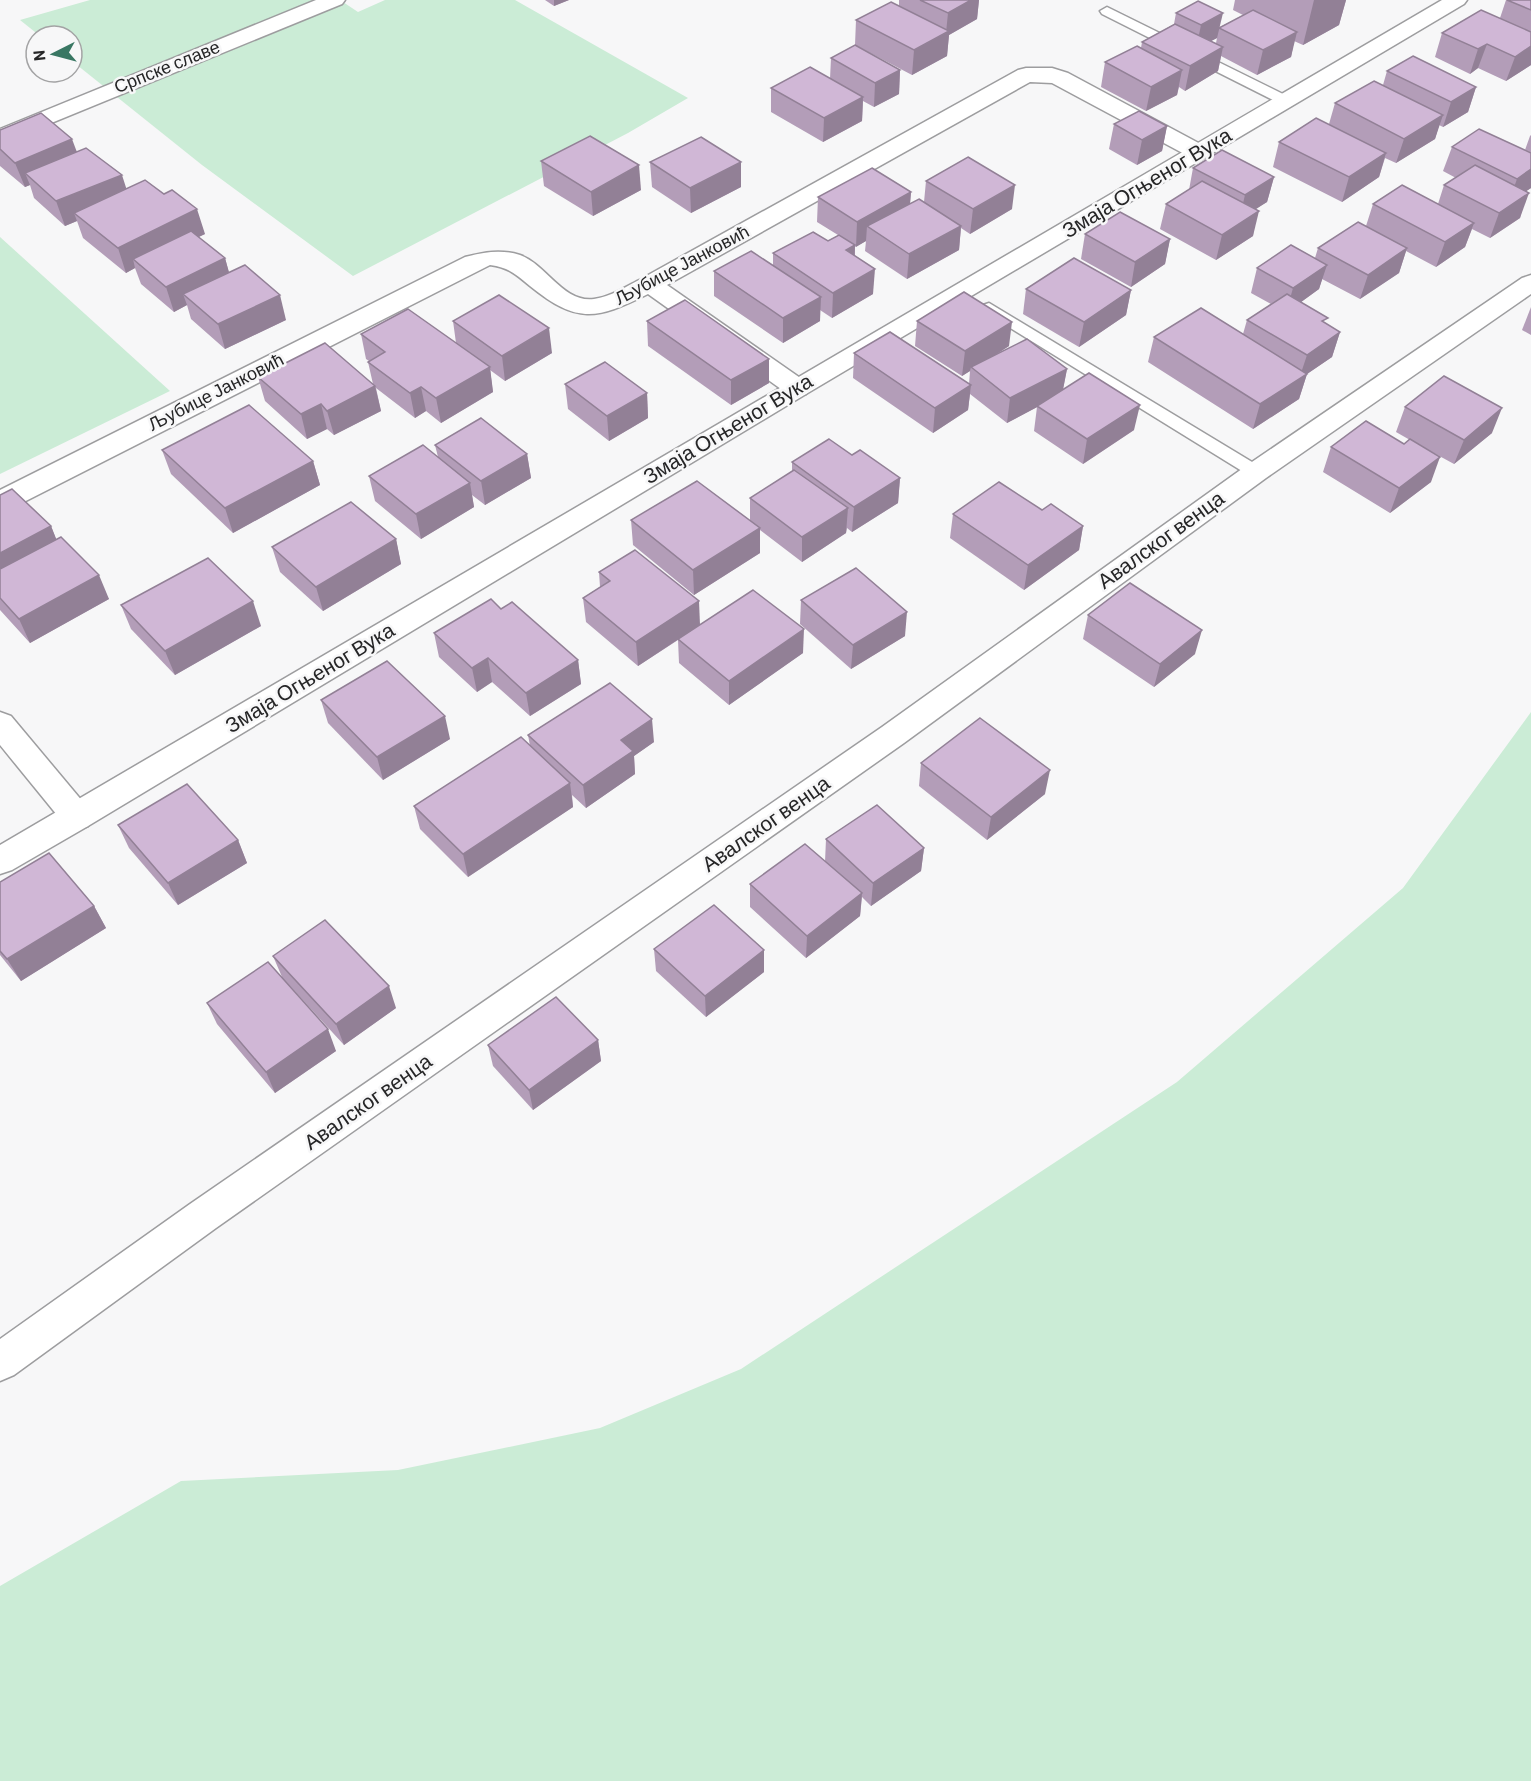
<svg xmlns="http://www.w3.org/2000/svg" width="1531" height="1781" font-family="Barlow,sans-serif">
<rect width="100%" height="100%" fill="#f7f7f8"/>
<!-- green -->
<g fill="#cbecd6">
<path d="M90,0h250l18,12 27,-12h130l173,98 -60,35 -275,143 -151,-111 -130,-104v-25h-32l-20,-16z"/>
<path d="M0,237l170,154 -170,83z"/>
<path d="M1531,712v1069h-1531v-195l181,-105 217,-11 202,-42 141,-59 436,-287 226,-194z"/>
</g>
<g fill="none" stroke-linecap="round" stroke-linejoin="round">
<defs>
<g id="lane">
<path d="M1107,7l184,91 2,3 -2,3h-10l-179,-90 -2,-3z"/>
<path d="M989,303l273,165 3,4 -3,4h-12l-267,-165 -2,-3 2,-3z"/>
</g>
<g id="street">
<path d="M316,0h29l-3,4 -342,140v-15z"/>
<path d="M1026,68h26l16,5 138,74 3,5 -3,5 -8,2 -8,-2 -138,-74 -22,-1 -363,203 139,97 4,6 -4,6 -9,2 -9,-2 -140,-100c-52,26 -71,30 -118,-8 -15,-12 -20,-18 -40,-21l-480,244 -10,2v-21l465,-233c19,-5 36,-8 55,-2 27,10 43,48 74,44 16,-2 33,-13 47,-20l377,-209z"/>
<path d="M1531,275v19l-265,184 -362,265 -688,485 -202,147 -14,6v-42l190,-135 692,-477 364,-261 276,-188z"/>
<path d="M0,712l11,4 77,92 5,9 -5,9 -11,4 -11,-4 -66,-81z"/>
</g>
<path id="secondary" d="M1442,0h25l-3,4 -658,390 -718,432 -76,44 -12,4v-29z"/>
</defs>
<!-- lane casing -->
<use href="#lane" stroke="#9d9d9f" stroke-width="3"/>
<!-- street casing -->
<use href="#street" stroke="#9d9d9f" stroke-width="3"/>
<!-- secondary casing -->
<use href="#secondary" stroke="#9d9d9f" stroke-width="3"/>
<!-- lane -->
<use href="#lane" fill="#fff" fill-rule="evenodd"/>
<!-- street -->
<use href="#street" fill="#fff" fill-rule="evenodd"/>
<!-- secondary -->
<use href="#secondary" fill="#fff" fill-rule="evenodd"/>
</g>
<!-- wall -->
<g fill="#b39db8" fill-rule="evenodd">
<path d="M545,0h24l-15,6z"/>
<path d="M899,0h80l-2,19 -28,16 -2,21 -35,19 -57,-30 1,-25 43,-14z"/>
<path d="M1235,0h111l-7,25 -36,20 -9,-4 -3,16 -34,18 -36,-19 -3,15 -33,20 -6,-4 -2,8 -31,16 -45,-24 4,-25 36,-14 1,-6 32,-18 2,-11 44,14 23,-12 -10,-5zM1217,38l-1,5 -5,-2z"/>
<path d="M1506,0h25v65l-25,16 -28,-13 -8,6 -35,-17 7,-24 58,-15z"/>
<path d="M831,58l69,12 -1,24 -25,13 -11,-6 -1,20 -39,21 -52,-30v-24l59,-9z"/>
<path d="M1387,71l89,16 -8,25 -25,15 -4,-2 -4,14 -39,24 -11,-5 -6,19 -37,25 -69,-35 6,-25 50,-18 6,-21 48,-18z"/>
<path d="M1114,124l53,2 -5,25 -25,14 -28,-16z"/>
<path d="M0,130l77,21 50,38 78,45 -7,3 27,21 4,15 57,47 -61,29 -34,-30 -4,-14 -13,7 -33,-28 -6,-16 -9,5 -43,-35 -6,-17 -12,5 -31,-28 -4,-13 -5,2 -25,-21z"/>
<path d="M1531,135v53l-5,3 -6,27 -30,20 -18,-9 -7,18 -29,20 -30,-16 -7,22 -39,26 -38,-20 -3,10 -18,13 25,22 14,8 -8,25 -25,17 -8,25 -46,30 -105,-67 6,-25 89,-3 4,-14 24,-16 -20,-11 6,-25 58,-10 3,-10 48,-22 7,-22h65l6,-19 12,-7 -13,-7 9,-24 73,3 5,-14z"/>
<path d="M541,161l100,29 -48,26 -49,-30z"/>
<path d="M650,162h91v25l-50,26 -39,-26z"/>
<path d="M1193,168l81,9 -7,25 -12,7 -2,27 -37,24 -56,-31 6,-25 23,-14z"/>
<path d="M926,181l86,28 -42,25 -9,-6 -2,22 -52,29 -42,-28 1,-10 -11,6v9l18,38 -41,24 -12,-8v11l-37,22 -69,-47v-25l59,-6v-12l55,-12 10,-6 -21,-13 1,-25 93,-5 -1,11 14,-1z"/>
<path d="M1085,234l85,5 -5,25 -34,23 -50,-28z"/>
<path d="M1026,289l105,1 -5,25 -47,32 -56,-33z"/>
<path d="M1531,307v28l-9,-5z"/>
<path d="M453,321l99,32 -47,28 -15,-11 3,22 -52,31 -15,-12 -11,7 -39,-30 5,23 -47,24 -7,-6 -20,10 -42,-38 -7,-24 115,7 -5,-22 1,-1 -3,-2 -5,-25 95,9z"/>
<path d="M647,321l122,38v24l-38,22 -83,-59z"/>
<path d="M917,321l92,25 -12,8 70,15 -4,21 71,40 -51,34 -49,-33 3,-24 -30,16 -37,-29 -2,16 -35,23 -80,-55 1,-25 115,31 1,-13 -8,5 -47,-30z"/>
<path d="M565,384l82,9 1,25 -39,23 -41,-32z"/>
<path d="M1405,407l87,26 -38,31 -33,-18 10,36 -41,31 -67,-41 8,-25 73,-3 6,-4 -14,-8z"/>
<path d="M435,445l92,9 4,24 -46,27 -13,-10 2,12 -53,32 -46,-38 -6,-25 69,-19z"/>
<path d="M162,450l151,11 7,24 -87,48 -62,-59z"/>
<path d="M852,455l48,23 -2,25 -46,29 -5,-4 -1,5 -44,29 -42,-32v23l-66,42 -61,-50 -2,-25 119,1v-23l42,-26v-10z"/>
<path d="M0,495l51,31 5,13 53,60 -79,44 -30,-33z"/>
<path d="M1042,510l41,16 -4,24 -55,40 -74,-52 3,-24z"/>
<path d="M396,539l5,25 -78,47 -43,-39 -8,-25z"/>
<path d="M599,572l101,52 103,29 -74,52 -50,-42 -1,-23 -40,26 -52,-44 -3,-24 17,-11z"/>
<path d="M801,600l104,36 -54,33 -51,-45z"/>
<path d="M121,605l140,21 -86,49 -44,-46z"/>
<path d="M501,609l77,51 3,24 -51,32 -38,-34 -15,10 -38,-35 -5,-24z"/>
<path d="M1088,615l107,39 -41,33 -71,-48z"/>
<path d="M321,700l129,39 -67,41 -55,-57z"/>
<path d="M528,735l126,7 -20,14 1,18 -49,34 -14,-13 1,12 -105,70 -48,-48 -6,-23 116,-60z"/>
<path d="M921,763l124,31 -58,46 -68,-54z"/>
<path d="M118,825l120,15 9,23 -69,42 -49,-57z"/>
<path d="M826,839l98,9 -3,23 -50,35 -9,-9 -2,19 -54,42 -56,-51v-23l75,-22z"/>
<path d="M0,882l94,24 12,22 -85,53 -21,-26z"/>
<path d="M654,949l110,1v22l-58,45 -50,-46z"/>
<path d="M273,956l123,52 -52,37 -55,-60 47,66 -61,42 -58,-69 -10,-21 75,-26z"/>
<path d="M598,1040l3,21 -68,49 -40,-44 -5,-21z"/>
</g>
<!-- shaded-wall -->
<g fill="#928096">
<path d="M554,0h15l-15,6z"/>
<path d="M971,0h8l-2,19 -28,16 -2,21 -35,19 2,-25 32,-17 2,-20z"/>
<path d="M1314,0h32l-7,25 -36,20z"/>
<path d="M1223,13l-6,25 -21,11 5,-24z"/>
<path d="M1297,32l-6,25 -34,18 6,-25z"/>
<path d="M1487,44l-9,24 -8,6 8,-25z"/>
<path d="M1531,46v19l-25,16 9,-24z"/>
<path d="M1223,47l-5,24 -33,20 5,-25z"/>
<path d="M900,70l-1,24 -25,13 1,-24z"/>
<path d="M1182,70l-5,25 -31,16 5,-24z"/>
<path d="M1476,87l-8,25 -25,15 8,-25z"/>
<path d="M863,97l-1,24 -39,21 1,-24z"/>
<path d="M1443,115l-8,24 -39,24 8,-24z"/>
<path d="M1167,126l-5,25 -25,14 5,-25z"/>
<path d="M72,139l9,24 -56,10 5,12 -5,2 -10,-24z"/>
<path d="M1386,153l-7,24 -37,25 7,-25z"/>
<path d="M741,162v25l-50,26 -1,-25z"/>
<path d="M639,165l2,25 -48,26 -2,-24z"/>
<path d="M1531,169v19l-23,16 9,-25z"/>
<path d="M122,175l8,25 -56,13 3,8 -12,5 -9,-25z"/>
<path d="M1274,177l-7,25 -28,18 6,-25z"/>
<path d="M1015,185l-3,24 -42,25 3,-25z"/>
<path d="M911,192l-2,25 -42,9 -1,15 -10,6 1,-25z"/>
<path d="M1529,193l-9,25 -30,20 9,-25z"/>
<path d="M197,209l8,25 -65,32 -7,-7 2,9 -9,5 -8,-25z"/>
<path d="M1259,211l-6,25 -37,24 6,-25z"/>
<path d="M1474,223l-9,24 -29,20 9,-25z"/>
<path d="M961,226l-2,24 -52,29 2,-25z"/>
<path d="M1170,239l-5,25 -34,23 4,-25z"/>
<path d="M855,245l-1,25 -8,-20z"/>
<path d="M1407,248l-8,25 -39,26 8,-24z"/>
<path d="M225,258l7,25 -49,11 4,11 -13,7 -8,-25z"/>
<path d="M1327,265l-8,24 -33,24 7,-25z"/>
<path d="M875,269l-2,25 -41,24 1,-25z"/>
<path d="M1131,290l-5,25 -47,32 5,-25z"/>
<path d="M280,295l6,25 -61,29 -7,-25z"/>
<path d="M821,297l-1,24 -37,22v-25z"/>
<path d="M1012,322l-3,24 -36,23 -2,-2 -1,4 -8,5 3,-25z"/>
<path d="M549,328l3,25 -47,28 -3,-25z"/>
<path d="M1340,332l-8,25 -25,17 -8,25 -46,30 7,-25 39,-25 8,-24z"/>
<path d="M769,359v24l-38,22v-25z"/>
<path d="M490,367l3,25 -52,31 -5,-25z"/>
<path d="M1067,369l-5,25 -55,29 3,-25z"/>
<path d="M971,385l-3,25 -35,23 2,-25z"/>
<path d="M375,386l6,25 -47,24 -7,-24z"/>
<path d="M421,387l5,24 -11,7 -5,-25z"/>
<path d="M647,393l1,25 -39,23 -2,-25z"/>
<path d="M321,404l6,25 -20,10 -6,-25z"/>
<path d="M1140,405l-6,25 -51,34 4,-25z"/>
<path d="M1502,408l-10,25 -38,31 10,-24z"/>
<path d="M527,454l4,24 -46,27 -4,-24z"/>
<path d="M1440,457l-9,25 -41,31 9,-25z"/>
<path d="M313,461l7,24 -87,48 -8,-25z"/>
<path d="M900,478l-2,25 -46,29 2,-25z"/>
<path d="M470,483l4,24 -53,32 -5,-25z"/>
<path d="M848,508l-2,25 -44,29v-25z"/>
<path d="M51,526l10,25 -61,32v-30z"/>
<path d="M1083,526l-4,24 -55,40 4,-25z"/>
<path d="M760,528v25l-66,42 -1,-25z"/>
<path d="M396,539l5,25 -78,47 -7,-24z"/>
<path d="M99,575l10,24 -79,44 -11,-24z"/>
<path d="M253,601l8,25 -86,49 -10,-24z"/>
<path d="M699,601l1,24 -62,41 -2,-24z"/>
<path d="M907,612l-2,24 -54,33 2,-24z"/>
<path d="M804,629l-1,24 -74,52v-24z"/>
<path d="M1202,630l-7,24 -41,33 6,-23z"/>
<path d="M488,658l4,24 -15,10 -5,-24z"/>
<path d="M578,660l3,24 -51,32 -4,-23z"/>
<path d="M445,716l5,23 -67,41 -6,-23z"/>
<path d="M652,719l2,23 -20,14 1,18 -49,34 -3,-23 38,-45z"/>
<path d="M1050,770l-5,24 -58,46 4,-23z"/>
<path d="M570,783l3,24 -105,70 -5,-23z"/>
<path d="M238,840l9,23 -69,42 -10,-22z"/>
<path d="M924,848l-3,23 -50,35 2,-23z"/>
<path d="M862,893l-2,23 -54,42 1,-22z"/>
<path d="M94,906l12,22 -85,53 -14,-22z"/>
<path d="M764,950v22l-58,45 -1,-21z"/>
<path d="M389,986l7,22 -52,37 -8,-21z"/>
<path d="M328,1029l8,22 -61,42 -9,-21z"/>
<path d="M598,1040l3,21 -68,49 -4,-20z"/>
</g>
<!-- building -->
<g fill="#d0b7d6" stroke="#928096" stroke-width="1.5">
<path d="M920,0h51l-23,13z"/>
<path d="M1507,0h24v10z"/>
<path d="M1198,1l25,12 -22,12 -25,-12z"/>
<path d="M891,2l58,29 -35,19 -58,-30z"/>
<path d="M1253,10l44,22 -34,18 -44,-22z"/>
<path d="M1481,10l50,22v14l-16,11 -28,-13 -9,5 -36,-16z"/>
<path d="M1175,24l48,23 -33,19 -48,-24z"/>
<path d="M855,45l45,25 -25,13 -44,-25z"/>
<path d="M1137,46l45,24 -31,17 -46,-25z"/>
<path d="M1413,56l63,31 -25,15 -64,-31z"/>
<path d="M810,67l53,30 -39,21 -53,-30z"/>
<path d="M1374,81l69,34 -39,24 -69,-36z"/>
<path d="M1139,111l28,15 -25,14 -28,-16z"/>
<path d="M41,113l31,26 -57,24 -15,-14v-19z"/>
<path d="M1316,118l70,35 -37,24 -70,-35z"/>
<path d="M1479,129l52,24v16l-14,10 -65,-32z"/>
<path d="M590,136l49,29 -48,27 -50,-31z"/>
<path d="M701,137l40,25 -51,26 -40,-26z"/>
<path d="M86,148l36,27 -66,26 -31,-28z"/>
<path d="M1222,150l52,27 -29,18 -52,-27z"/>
<path d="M968,157l47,28 -42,24 -47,-28z"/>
<path d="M1475,165l54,28 -30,20 -55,-28z"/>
<path d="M872,168l39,24 -54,30 -39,-25z"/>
<path d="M145,180l19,14 8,-4 25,19 -79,39 -44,-35z"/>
<path d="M1202,181l57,30 -37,24 -56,-31z"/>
<path d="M1402,185l72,38 -29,19 -72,-38z"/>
<path d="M919,199l42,27 -52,28 -42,-28z"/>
<path d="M1120,212l50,27 -35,23 -50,-28z"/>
<path d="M1358,222l49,26 -39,27 -50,-27z"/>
<path d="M191,231l34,27 -59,29 -33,-28z"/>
<path d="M813,232l15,9 11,-6 16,10 -9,5 29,19 -42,24 -60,-40z"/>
<path d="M1291,245l36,20 -34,23 -36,-20z"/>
<path d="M751,251l70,46 -38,21 -69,-47z"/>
<path d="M1074,258l57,32 -47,32 -58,-33z"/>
<path d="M245,265l35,30 -62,29 -35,-30z"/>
<path d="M964,292l48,30 -47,29 -48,-30z"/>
<path d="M1287,294l41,24 -6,3 18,11 -33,23 -60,-35z"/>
<path d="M499,295l50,33 -47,28 -49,-35z"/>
<path d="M685,300l84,59 -38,21 -84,-59z"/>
<path d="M1201,308l106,66 -47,30 -106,-67z"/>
<path d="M408,309l82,58 -54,31 -15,-11 -11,6 -42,-31 17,-10 -24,-18z"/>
<path d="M890,332l81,53 -36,23 -81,-55z"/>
<path d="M1027,339l40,30 -57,29 -39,-31z"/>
<path d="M325,343l50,43 -48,25 -6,-7 -20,10 -43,-37z"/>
<path d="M605,362l42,31 -40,23 -42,-32z"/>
<path d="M1089,373l51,32 -53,34 -50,-33z"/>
<path d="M1444,376l58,32 -38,32 -59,-33z"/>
<path d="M249,405l64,56 -88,47 -63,-58z"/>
<path d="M481,418l46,36 -46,27 -46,-36z"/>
<path d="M1366,421l38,23 6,-5 30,18 -41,31 -68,-41z"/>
<path d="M829,439l23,16 8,-5 40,28 -46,29 -62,-45z"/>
<path d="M423,445l47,38 -54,31 -47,-38z"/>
<path d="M794,470l54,38 -46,29 -52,-39z"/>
<path d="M697,481l63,47 -67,42 -62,-50z"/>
<path d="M999,482l43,28 9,-6 32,22 -55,39 -75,-51z"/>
<path d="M12,489l39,37 -51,27v-58z"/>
<path d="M351,502l45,37 -80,48 -44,-40z"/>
<path d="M61,537l38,38 -80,44 -19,-21v-29z"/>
<path d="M635,550l64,51 -63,41 -53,-44 27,-17 -11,-9z"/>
<path d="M208,558l45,43 -88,50 -44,-46z"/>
<path d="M856,568l51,44 -54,33 -52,-45z"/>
<path d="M1130,583l72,47 -42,34 -72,-49z"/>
<path d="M753,590l51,39 -75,52 -51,-42z"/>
<path d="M491,599l10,10 11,-7 66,58 -52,33 -38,-35 -16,10 -38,-35z"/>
<path d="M387,661l58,55 -68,41 -56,-57z"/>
<path d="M610,683l42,36 -31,21 12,11 -50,34 -55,-50z"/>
<path d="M980,718l70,52 -59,47 -70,-54z"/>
<path d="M521,737l49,46 -107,71 -49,-48z"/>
<path d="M187,784l51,56 -70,43 -50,-58z"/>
<path d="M877,805l47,43 -51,35 -47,-44z"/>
<path d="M805,844l57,49 -55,43 -57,-52z"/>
<path d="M49,853l45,53 -87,53 -7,-8v-69z"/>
<path d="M714,905l50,45 -59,46 -51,-47z"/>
<path d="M325,920l64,66 -53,38 -63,-68z"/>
<path d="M268,962l60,67 -62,43 -59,-69z"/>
<path d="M556,997l42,43 -69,50 -41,-45z"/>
</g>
<g text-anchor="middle" stroke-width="5" stroke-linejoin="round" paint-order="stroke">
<!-- far-street labels -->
<g font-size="18" fill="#262627" stroke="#f7f7f8">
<text transform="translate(167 67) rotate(-22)" y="6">Српске славе</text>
<text transform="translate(682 265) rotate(-28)" y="6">Љубице Јанковић</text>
<text transform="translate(216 392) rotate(-27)" y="6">Љубице Јанковић</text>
</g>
<!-- street labels -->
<g font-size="21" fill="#262627" stroke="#f7f7f8">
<text transform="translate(1147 183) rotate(-31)" y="7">Змаја Огњеног Вука</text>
<text transform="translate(728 429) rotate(-31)" y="7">Змаја Огњеног Вука</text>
<text transform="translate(1161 540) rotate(-36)" y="7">Авалског венца</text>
<text transform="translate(310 678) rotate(-31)" y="7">Змаја Огњеног Вука</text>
<text transform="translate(766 824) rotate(-35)" y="7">Авалског венца</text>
<text transform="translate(368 1102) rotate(-35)" y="7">Авалског венца</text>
</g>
</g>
<!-- north arrow -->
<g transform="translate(54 54) rotate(264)"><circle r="28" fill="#f7f7f8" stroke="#a3a3a4" stroke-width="1.5"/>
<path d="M0-4.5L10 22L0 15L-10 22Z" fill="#397763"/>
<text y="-9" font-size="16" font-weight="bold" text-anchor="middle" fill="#262627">N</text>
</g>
</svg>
